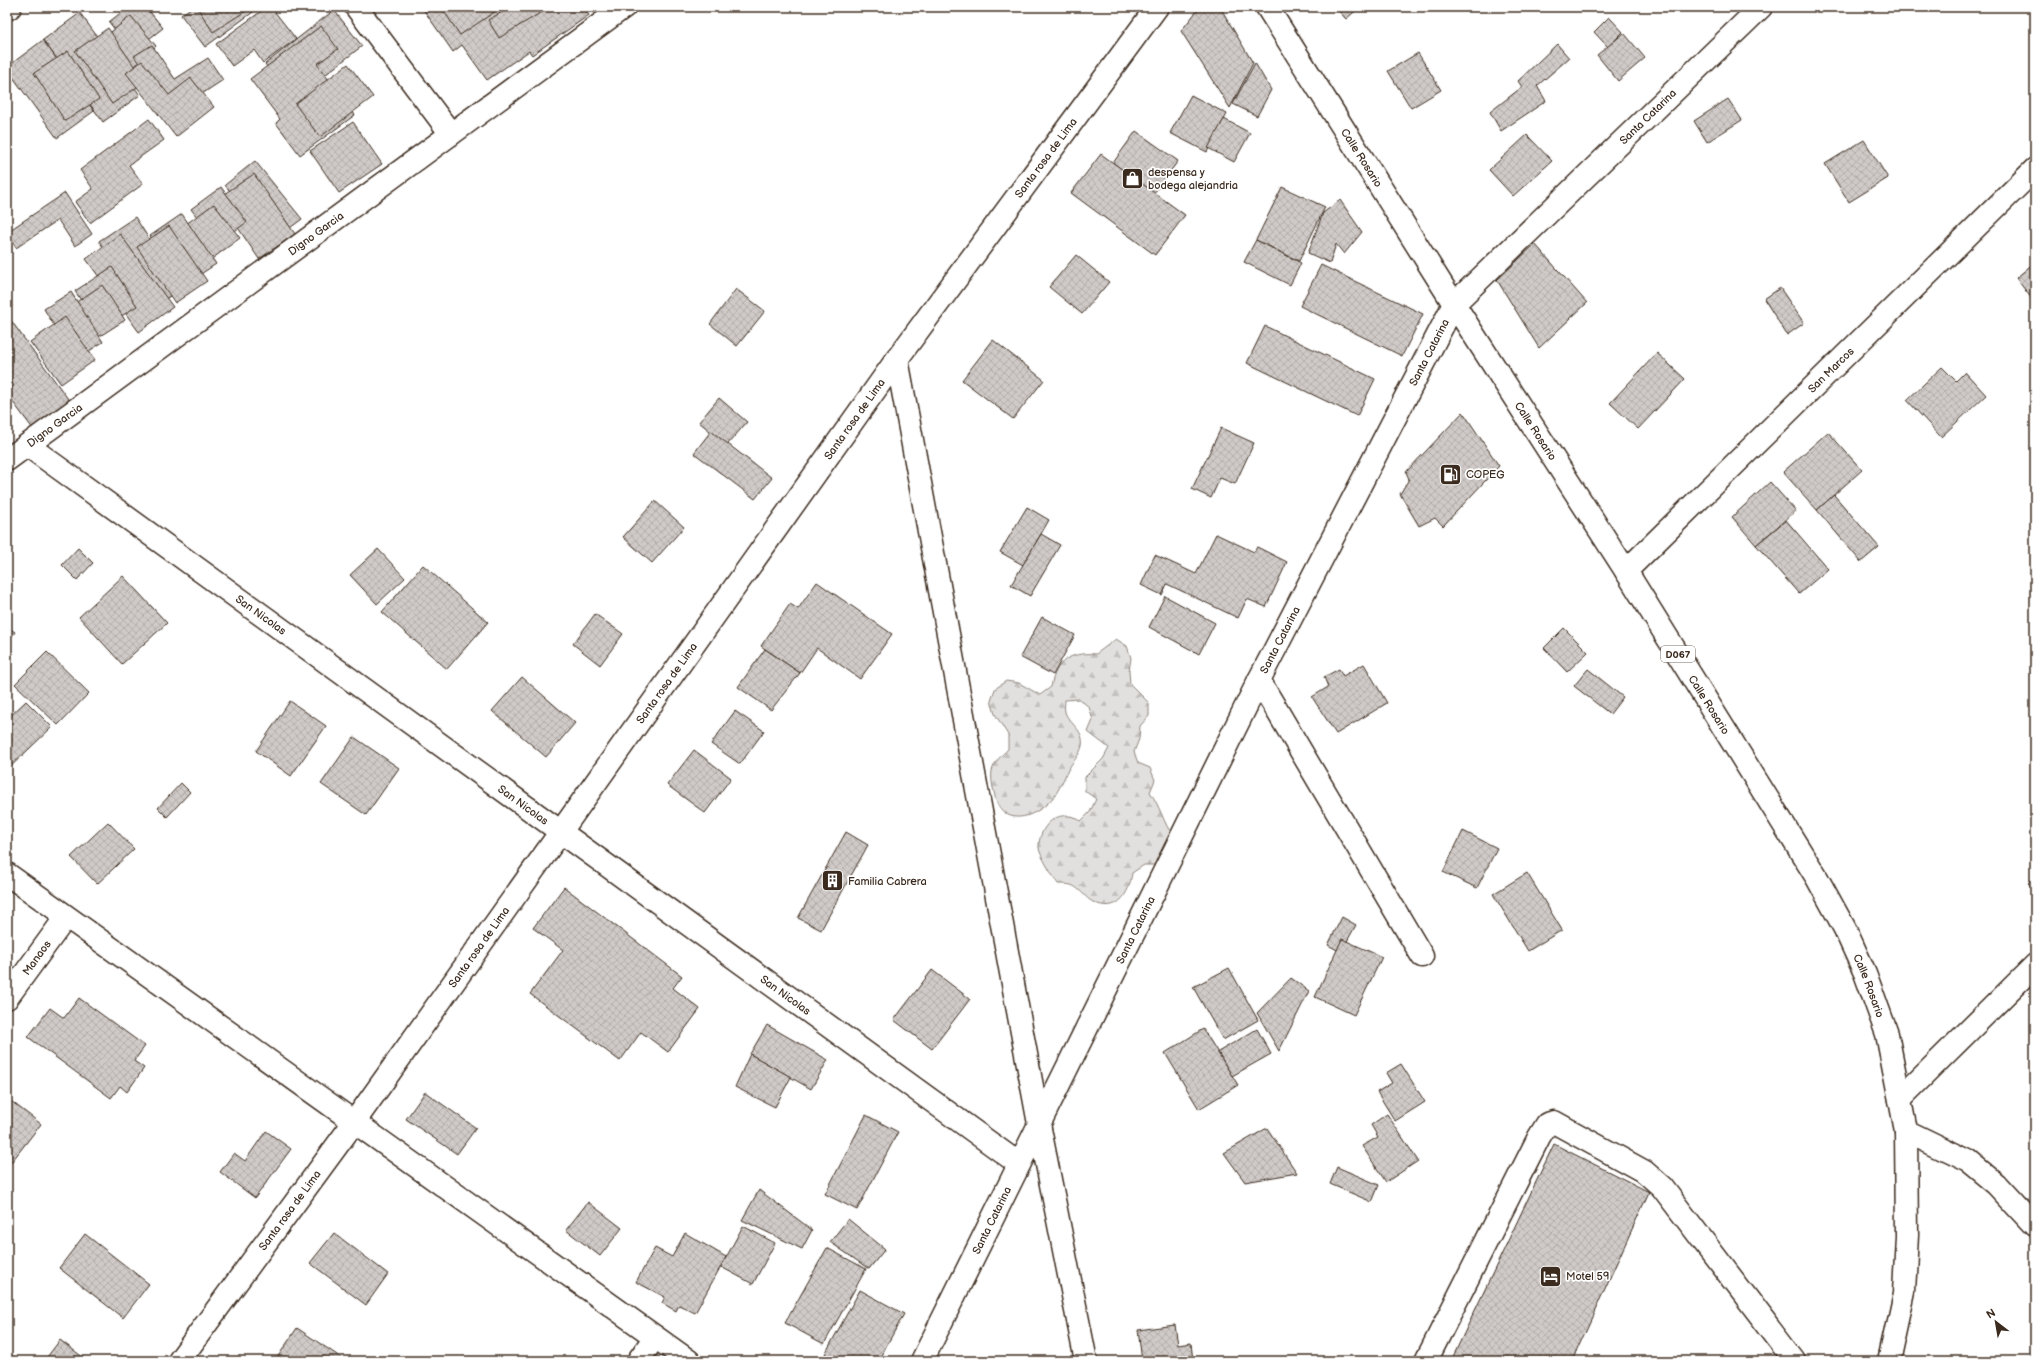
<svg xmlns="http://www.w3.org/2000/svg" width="2042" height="1368" font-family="'Balsamiq Sans',sans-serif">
<defs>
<pattern id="forest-firs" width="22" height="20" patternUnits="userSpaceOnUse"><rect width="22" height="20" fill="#e2e0de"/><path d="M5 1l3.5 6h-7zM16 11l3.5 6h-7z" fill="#c3c0be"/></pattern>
<pattern id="building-cross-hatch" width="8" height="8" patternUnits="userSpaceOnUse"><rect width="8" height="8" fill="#cfcac7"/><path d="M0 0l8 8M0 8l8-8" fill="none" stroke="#b3aeaa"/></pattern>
</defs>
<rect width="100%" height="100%" fill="#fff"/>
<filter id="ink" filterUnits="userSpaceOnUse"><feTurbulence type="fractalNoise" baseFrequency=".025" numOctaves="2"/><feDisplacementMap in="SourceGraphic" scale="8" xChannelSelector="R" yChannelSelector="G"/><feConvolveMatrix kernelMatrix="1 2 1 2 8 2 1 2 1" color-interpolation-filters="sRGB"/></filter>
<g filter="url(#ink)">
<!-- forest -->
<path fill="url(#forest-firs)" stroke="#8e857e" d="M1116,639l11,7 4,12 -2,13 1,13 19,19v13l-9,10 -1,13 -5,13 4,11 12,5 5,12 -5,12c10,14 13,30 23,44l-15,29h-14l-12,8c-3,21 -14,41 -39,29 -8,-4 -13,-14 -22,-17 -4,-1 -9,-1 -13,-1 -4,-6 -19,-30 -19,-36 -1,-16 12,-35 30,-32 4,0 8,3 12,5l9,-9 6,-13 -11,-8v-14l18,-18 6,-11 -21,-16 5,-12 -4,-13 -10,-8 -14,1c0,3 -1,8 0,12 4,12 20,18 17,34 -2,9 -10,16 -14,24 -6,12 -10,24 -20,33 -21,19 -48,22 -54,-11 -2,-7 -3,-15 -2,-21 2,-9 10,-16 16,-22v-14l-13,-21 -4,-13 4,-12 11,-8 13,2 21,12 11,-8c5,-27 19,-35 45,-33z"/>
<!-- building -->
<g fill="url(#building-cross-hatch)" stroke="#3b2a1e">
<path d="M128,7h18l17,21 -31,24 -23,-30z"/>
<path d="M192,7h68l-55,40 -24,-32z"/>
<path d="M197,7h55l-39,25z"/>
<path d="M267,7h4l25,32 -33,24 -9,-13 -22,16 -16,-22z"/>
<path d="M426,7h157l6,8 -57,40 -3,-4 -42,29 -25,-35 -9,7 -30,-43z"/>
<path d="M441,7h61l-42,28z"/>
<path d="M511,7h39l-51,31 -11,-18z"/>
<path d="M1200,7h20l33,56 -23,45 -49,-77z"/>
<path d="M1335,7h25l-14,12z"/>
<path d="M334,10l28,36 -69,54 -28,-36z"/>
<path d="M80,13l60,82 -37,27 -60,-82z"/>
<path d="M131,16l25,30 -14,15 -17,10 -24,-31z"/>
<path d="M1609,17l14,15 -15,15 -14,-15z"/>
<path d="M321,26l17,23 -21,15 38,51 -55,40 -24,-32 4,-4 -30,-40z"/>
<path d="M108,28l37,54 -33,22 -37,-53z"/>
<path d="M1624,33l21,25 -27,23 -21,-26z"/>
<path d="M43,40l51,71 -37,27 -50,-69v-2z"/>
<path d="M1557,44l12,14 -32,28 9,15 -45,30 -11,-19 32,-25 -4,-6z"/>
<path d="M152,45l23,34 33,-21 15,22 -50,33 -39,-57z"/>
<path d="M68,51l31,48 -34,22 -31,-48z"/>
<path d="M1418,53l23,37 -30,18 -23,-37z"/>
<path d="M142,61l27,34 22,-17 23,29 -38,30 -50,-64z"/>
<path d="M1255,63l16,27 -14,26 -24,-12z"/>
<path d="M348,64l25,33 -53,40 -25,-33z"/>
<path d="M1191,95l36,19 -20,38 -37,-19z"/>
<path d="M1728,99l14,21 -35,22 -13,-21z"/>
<path d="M149,119l15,21 -35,25 14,19 -53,39 -15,-21 18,-13 -13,-19z"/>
<path d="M1224,119l26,14 -16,29 -26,-14z"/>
<path d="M353,122l29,42 -43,29 -29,-42z"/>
<path d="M1136,131l42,30 -24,32 -41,-30z"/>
<path d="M1527,135l25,26 -39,35 -24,-26z"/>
<path d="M1864,140l24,38 -39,24 -24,-38z"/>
<path d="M1101,154l84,61 -30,40 -84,-62z"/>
<path d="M255,161l47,58 -31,23 -46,-57z"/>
<path d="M254,174l41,60 -36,25 -41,-61z"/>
<path d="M221,187l26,35 -30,22 -26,-35z"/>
<path d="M1282,187l43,20 -26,54 -43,-21z"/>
<path d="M65,193l27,41 -17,12 -17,-26 -42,28 -9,-16z"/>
<path d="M1340,200l22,32 -18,22 -8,-10 -6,19 -22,-10 15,-40z"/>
<path d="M214,204l26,34 -35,26 -26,-35z"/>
<path d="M182,214l34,50 -32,21 -34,-49z"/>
<path d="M135,217l46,72 -36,23 -46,-71z"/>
<path d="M169,226l38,55 -32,22 -38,-56z"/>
<path d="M120,234l53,73 -34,25 -53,-73z"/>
<path d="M1256,240l45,23 -11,22 -46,-23z"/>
<path d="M1535,244l52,59 -48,45 -42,-68z"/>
<path d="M1076,255l33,27 -27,32 -33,-27z"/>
<path d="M2035,262v41l-19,-25z"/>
<path d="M1321,265l102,49 -21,42 -102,-50z"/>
<path d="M112,267l25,39 -37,24 -25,-39z"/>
<path d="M102,285l23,35 -36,23 -23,-34z"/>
<path d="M1780,288l24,35 -17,12 -23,-36z"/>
<path d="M736,289l29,22 -28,35 -27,-22z"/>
<path d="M71,292l32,50 -28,18 -31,-51z"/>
<path d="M7,315l69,95 -37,27 -32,-43z"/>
<path d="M65,317l30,43 -34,24 -31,-42z"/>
<path d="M1265,326l110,53 -18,37 -110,-53z"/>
<path d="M993,340l51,40 -31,39 -51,-39z"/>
<path d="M1657,353l28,26 -47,50 -28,-26z"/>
<path d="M1942,367l14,14 9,-9 21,23 -45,42 -34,-37z"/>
<path d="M7,375l7,11 -7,5z"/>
<path d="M719,398l28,24 -20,23 -28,-23z"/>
<path d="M1463,412l36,54 -56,60 -8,-8 -16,8 -19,-32 9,-15 -3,-7z"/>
<path d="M1221,428l33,15 -19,41 -15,-6 -9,20 -19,-9z"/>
<path d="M711,431l61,47 -17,21 -61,-46z"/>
<path d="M1828,432l34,38 -45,40 -34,-38z"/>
<path d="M1770,482l26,29 -40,34 -24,-28z"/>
<path d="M1834,495l45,52 -18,15 -44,-52z"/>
<path d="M655,501l29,26 -32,36 -29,-26z"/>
<path d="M1027,507l22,13 -26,45 -23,-13z"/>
<path d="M1786,520l42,49 -29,25 -43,-49z"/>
<path d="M1041,534l19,11 -30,51 -19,-11z"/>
<path d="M1216,534l38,18 3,-5 30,15 -21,45 -19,-8 -9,19 -71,-34 -5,11 -21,-10 14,-30 41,19z"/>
<path d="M78,548l15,15 -16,17 -15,-15z"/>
<path d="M378,549l27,29 -28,26 -27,-29z"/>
<path d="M423,565l65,57 -41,47 -65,-57z"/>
<path d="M123,576l44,47 -45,41 -43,-47z"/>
<path d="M817,582l75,52 -32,45 -43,-31 -17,25 -39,-27 29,-42 8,5z"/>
<path d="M1165,596l50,27 -16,31 -50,-27z"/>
<path d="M595,614l28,20 -23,31 -27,-21z"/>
<path d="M1042,617l33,18 -22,40 -33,-18z"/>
<path d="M7,627l8,5 -8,11z"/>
<path d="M1564,628l24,24 -21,20 -23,-24z"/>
<path d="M765,649l35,24 -29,37 -33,-23z"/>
<path d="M47,652l42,41 -31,32 -43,-41z"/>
<path d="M1364,664l23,39 -51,31 -24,-37 16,-10 -4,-10 15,-8 4,7z"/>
<path d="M1588,669l35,28 -13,17 -36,-28z"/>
<path d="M522,677l53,46 -29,34 -54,-46z"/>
<path d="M26,701l26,26 -45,43v-51z"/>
<path d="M290,701l36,25 -35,50 -35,-25z"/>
<path d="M735,711l29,20 -24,33 -29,-20z"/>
<path d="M354,737l45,31 -33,47 -45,-31z"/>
<path d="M694,750l37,28 -26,35 -38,-28z"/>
<path d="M181,783l9,9 -23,25 -9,-9z"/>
<path d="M108,822l26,27 -37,35 -26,-27z"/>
<path d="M1463,831l34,17 -20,40 -34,-16z"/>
<path d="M846,832l22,13 -47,85 -23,-12z"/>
<path d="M1527,873l35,57 -34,21 -35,-57z"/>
<path d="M2035,877v13l-7,-7z"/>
<path d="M564,887l118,89 -9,12 27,21 -32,43 -27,-20 -21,29 -90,-67 33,-44 -30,-22z"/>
<path d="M1342,917l14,8 -15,27 -13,-7z"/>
<path d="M1342,939l40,18 -28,58 -39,-18z"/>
<path d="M1229,968l29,52 -35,20 -30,-53z"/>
<path d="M932,970l38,29 -38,50 -38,-29z"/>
<path d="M1291,978l18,13 -30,60 -22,-38z"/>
<path d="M79,998l66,48 -11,15 10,7 -17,24 -7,-6 -9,12 -83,-61 22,-29 14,10z"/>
<path d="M767,1025l61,35 -17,29 -61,-35z"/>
<path d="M1203,1029l35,56 -39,24 -34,-56z"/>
<path d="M1257,1029l14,25 -39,22 -14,-24z"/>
<path d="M750,1054l41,23 -16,30 -40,-20z"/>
<path d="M1401,1064l24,38 -30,19 -18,-29 15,-9 -6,-10z"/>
<path d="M425,1092l51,36 -19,26 -51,-35z"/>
<path d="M7,1098l34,26 -32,41 -2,-2z"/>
<path d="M1387,1114l31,47 -32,21 -24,-36 16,-9 -7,-12z"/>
<path d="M866,1115l32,17 -41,78 -32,-16z"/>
<path d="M1267,1128l30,45 -52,9 -21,-29z"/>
<path d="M266,1131l25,18 -36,49 -35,-26 14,-19 11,8z"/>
<path d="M1554,1144l95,48 -77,169h-121z"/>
<path d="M1337,1167l42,18 -7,17 -42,-18z"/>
<path d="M759,1190l53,40 -10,19 -60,-29z"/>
<path d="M588,1202l34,26 -22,28 -34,-26z"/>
<path d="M848,1219l37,30 -16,20 -39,-27z"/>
<path d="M743,1226l32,17 -22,41 -32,-17z"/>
<path d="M334,1233l54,41 -22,31 -56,-42z"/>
<path d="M685,1233l41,24 -31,56 -16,-8 -3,6 -14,-8 3,-6 -29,-15 19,-34 17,9z"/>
<path d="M85,1234l64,50 -26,34 -64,-50z"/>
<path d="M827,1248l39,21 -42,75 -39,-21z"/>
<path d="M860,1290l44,24 -26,47h-41l-12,-7z"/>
<path d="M1175,1325l3,20 13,-2 2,18h-51l-4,-31z"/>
<path d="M297,1328l49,33h-71z"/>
<path d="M60,1340l28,21h-44z"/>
</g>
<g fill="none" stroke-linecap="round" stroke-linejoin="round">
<defs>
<g id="minor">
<path d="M356,7l95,127"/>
<path d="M7,9l3,-2"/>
<path d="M897,359l142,765 47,237"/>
<path id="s1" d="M27,445l992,719"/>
<path id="s2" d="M7,460l617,-453"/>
<path id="s3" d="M1626,571l409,-402"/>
<path d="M1259,680l163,276"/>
<path d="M7,874l682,487"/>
<path id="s4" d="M7,998l59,-81"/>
<path d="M1900,1099l135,-134"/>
<path d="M1906,1131l62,30 28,23 39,42"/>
<path id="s5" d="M179,1361l176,-240 542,-762 260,-352"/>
<path d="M638,1361l17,-24"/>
<path id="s6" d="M922,1361l337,-681 195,-376 307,-297"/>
<path d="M1426,1361l113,-224 8,-13 7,-2 91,50 17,15 133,174"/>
</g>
<g id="primary">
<path id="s7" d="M1267,7l187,297 172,267 191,307 28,51 20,44 22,61 19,97 1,104 -3,57 -15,69"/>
</g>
</defs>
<!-- minor casing -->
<use href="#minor" stroke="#3b2a1e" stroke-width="25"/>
<!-- primary casing -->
<use href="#primary" stroke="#3b2a1e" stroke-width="25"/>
<!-- minor -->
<use href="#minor" stroke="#fff" stroke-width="22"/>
<!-- primary -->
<use href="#primary" stroke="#fff" stroke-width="22"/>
</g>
</g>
<!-- icons -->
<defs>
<symbol id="shop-square" viewBox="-11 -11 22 22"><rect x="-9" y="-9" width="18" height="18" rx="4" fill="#3b2a1e" stroke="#fff"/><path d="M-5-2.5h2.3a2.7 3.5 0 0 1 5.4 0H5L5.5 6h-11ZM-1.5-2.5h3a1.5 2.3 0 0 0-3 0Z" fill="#fff"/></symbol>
<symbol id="fuel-square" viewBox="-11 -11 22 22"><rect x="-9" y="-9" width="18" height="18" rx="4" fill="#3b2a1e" stroke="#fff"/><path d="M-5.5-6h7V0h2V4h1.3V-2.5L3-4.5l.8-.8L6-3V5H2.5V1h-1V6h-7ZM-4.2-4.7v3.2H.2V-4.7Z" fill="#fff"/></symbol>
<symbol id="building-square" viewBox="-11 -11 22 22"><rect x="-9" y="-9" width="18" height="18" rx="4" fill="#3b2a1e" stroke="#fff"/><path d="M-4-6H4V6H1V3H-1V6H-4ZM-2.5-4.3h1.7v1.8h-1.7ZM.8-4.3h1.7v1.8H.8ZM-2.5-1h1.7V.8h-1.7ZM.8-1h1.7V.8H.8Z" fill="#fff"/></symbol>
<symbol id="hotel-square" viewBox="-11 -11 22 22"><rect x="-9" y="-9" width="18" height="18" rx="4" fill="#3b2a1e" stroke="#fff"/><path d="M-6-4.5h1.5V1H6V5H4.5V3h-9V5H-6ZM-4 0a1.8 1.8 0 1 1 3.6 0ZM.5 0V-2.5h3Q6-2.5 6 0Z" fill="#fff"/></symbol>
</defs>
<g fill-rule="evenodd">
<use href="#shop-square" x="1120" y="166" width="25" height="25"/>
<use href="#fuel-square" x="1438" y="462" width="25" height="25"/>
<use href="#building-square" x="820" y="868" width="25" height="25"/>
<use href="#hotel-square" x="1538" y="1264" width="25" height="25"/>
</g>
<g text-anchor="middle" stroke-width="3.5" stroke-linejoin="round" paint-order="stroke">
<!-- shield labels -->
<rect fill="#fff" stroke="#766a62" stroke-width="1" x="1661" y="646" width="34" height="16" rx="3"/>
<g font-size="10" font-weight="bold" fill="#3b2a1e">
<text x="1678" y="658">D067</text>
</g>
<!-- street labels -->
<g font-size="11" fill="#3b2a1e" stroke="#fff">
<text dy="4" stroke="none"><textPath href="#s6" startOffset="1453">Santa Catarina</textPath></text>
<text dy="4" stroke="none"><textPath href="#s5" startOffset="1483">Santa rosa de Lima</textPath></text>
<text dy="4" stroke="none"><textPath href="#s7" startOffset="178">Calle Rosario</textPath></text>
<text dy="4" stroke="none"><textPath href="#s2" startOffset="383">Digno Garcia</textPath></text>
<text dy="4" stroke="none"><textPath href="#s6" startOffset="1129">Santa Catarina</textPath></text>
<text dy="4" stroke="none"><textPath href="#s3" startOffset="287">San Marcos</textPath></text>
<text dy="4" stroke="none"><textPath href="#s5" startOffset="1159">Santa rosa de Lima</textPath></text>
<text dy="4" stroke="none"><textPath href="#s2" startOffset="59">Digno Garcia</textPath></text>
<text dy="4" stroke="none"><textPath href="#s7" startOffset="502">Calle Rosario</textPath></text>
<text dy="4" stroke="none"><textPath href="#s1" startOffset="289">San Nicolas</textPath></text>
<text dy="4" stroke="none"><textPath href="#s6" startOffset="805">Santa Catarina</textPath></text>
<text dy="4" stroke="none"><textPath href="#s5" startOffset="835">Santa rosa de Lima</textPath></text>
<text dy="4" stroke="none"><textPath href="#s7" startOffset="826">Calle Rosario</textPath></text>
<text dy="4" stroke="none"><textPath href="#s1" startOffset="613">San Nicolas</textPath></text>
<text dy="4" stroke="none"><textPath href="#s6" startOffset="481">Santa Catarina</textPath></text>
<text dy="4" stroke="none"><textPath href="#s5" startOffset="511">Santa rosa de Lima</textPath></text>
<text dy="4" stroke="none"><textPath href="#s4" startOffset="50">Manaos</textPath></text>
<text dy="4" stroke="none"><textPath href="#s7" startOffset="1150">Calle Rosario</textPath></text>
<text dy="4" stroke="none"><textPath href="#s1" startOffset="937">San Nicolas</textPath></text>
<text dy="4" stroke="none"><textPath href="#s5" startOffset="187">Santa rosa de Lima</textPath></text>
<text dy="4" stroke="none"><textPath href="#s6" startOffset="157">Santa Catarina</textPath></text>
</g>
<!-- poi labels -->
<g font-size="11" fill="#3b2a1e" stroke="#fff" text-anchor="start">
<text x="1148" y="176">despensa y<tspan x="1148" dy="13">bodega alejandria</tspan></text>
<text x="1466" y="478">COPEG</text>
<text x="848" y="885">Familia Cabrera</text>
<text x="1566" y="1280">Motel 59</text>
</g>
</g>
<!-- margin -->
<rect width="2042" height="1368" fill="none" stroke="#fff" stroke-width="24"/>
<rect x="12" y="12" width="2018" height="1344" fill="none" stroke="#3b2a1e" stroke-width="1.5" filter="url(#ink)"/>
<!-- north arrow -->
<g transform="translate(1996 1322) rotate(329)" stroke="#ffffff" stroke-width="3" paint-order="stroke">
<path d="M0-3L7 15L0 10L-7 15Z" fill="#3b2a1e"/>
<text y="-6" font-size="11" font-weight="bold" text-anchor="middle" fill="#3b2a1e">N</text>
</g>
</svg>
